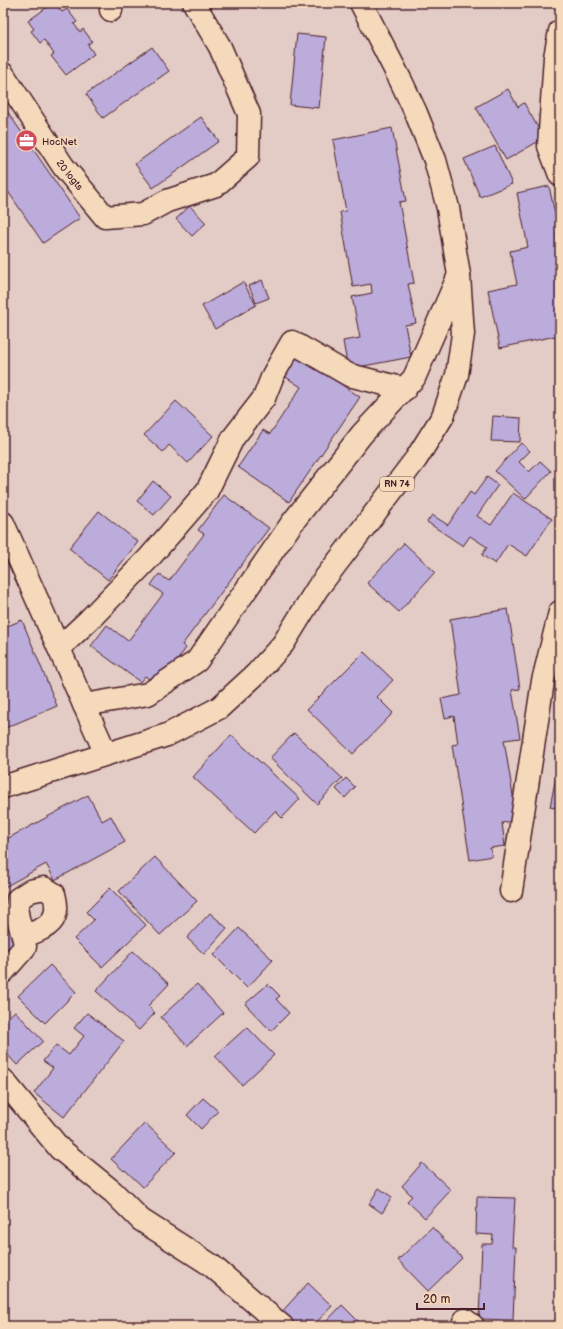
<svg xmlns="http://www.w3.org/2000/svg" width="563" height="1329" font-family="'Balsamiq Sans',sans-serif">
<rect width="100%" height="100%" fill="#e3ccc5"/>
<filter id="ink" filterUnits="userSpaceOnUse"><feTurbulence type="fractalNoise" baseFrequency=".025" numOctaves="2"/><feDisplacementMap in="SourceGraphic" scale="8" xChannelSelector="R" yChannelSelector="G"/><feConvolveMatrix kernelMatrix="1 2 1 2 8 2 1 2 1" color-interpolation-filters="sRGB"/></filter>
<g filter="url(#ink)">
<!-- building -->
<g fill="#bcacdc" stroke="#4a1f2b">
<path d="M53,3h7l1,2 -2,3 3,4 5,-3 10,13 -3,2 6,8 3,-3 9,12 -4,4 6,9 -28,21 -15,-19 3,-2 -10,-14 -4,3 -9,-12 3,-2 -6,-8z"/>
<path d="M229,3h30l-1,5 -29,-3z"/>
<path d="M297,34l29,3 -7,71 -29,-3z"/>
<path d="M152,47l17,24 -66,47 -17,-24z"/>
<path d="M508,89l10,18 6,-4 20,35 -38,22 -30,-53z"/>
<path d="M3,105l77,113 -37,25 -40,-59z"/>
<path d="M201,117l18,24 -66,47 -18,-24z"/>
<path d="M392,128l14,73 -7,1 15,81 -6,1 8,39 -11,2 6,32 -63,12 -5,-28 17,-3 -8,-41 20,-4 -1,-9 -18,3 -13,-75 6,-1 -13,-71z"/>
<path d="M495,146l17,38 -32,13 -16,-38z"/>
<path d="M549,186l10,47 -3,1 4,19v82l-60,13 -12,-58 29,-6 -7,-33 18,-4 -11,-54z"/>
<path d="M190,206l16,17 -14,13 -16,-17z"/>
<path d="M262,280l7,18 -13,5 -7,-17z"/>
<path d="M243,282l13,23 -41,24 -13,-23z"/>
<path d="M292,351l68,46 -71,105 -51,-35 25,-37 7,4 31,-47 -23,-15z"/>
<path d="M176,401l37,35 -25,27 -19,-18 -6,7 -19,-17z"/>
<path d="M493,416l28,2 -1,24 -29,-1z"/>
<path d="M521,443l9,8 -11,11 10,10 11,-11 11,10 -26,28 -30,-28z"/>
<path d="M487,477l11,8 -21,31 14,9 22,-32 39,26 -25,37 -19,-12 -13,20 -13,-9 5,-8 -17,-11 -7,10 -36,-24 5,-7 16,10 22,-33 4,3z"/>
<path d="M153,481l18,15 -17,19 -17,-14z"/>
<path d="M224,495l45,33 -87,117 4,3 -27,38 -14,-10 -5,6 -49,-36 16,-21 21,16 35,-47 -12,-9 8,-11 10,7 35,-47 -6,-4z"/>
<path d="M99,511l39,31 -30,38 -39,-32z"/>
<path d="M404,543l31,29 -36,40 -32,-29z"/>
<path d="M508,609l12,80 -8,1 8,48 -16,2 13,80 -15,3 3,23 -15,2 2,8 -22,4 -18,-115 6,-1 -4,-28 -9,2 -4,-19 20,-4 -11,-76z"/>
<path d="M22,620l35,86 -54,23v-101z"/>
<path d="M364,652l29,28 -16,17 16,16 -40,41 -46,-45z"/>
<path d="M294,733l48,45 -25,26 -47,-46z"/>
<path d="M231,735l69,64 -18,19 -7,-7 -21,22 -61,-56z"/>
<path d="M557,771h3v38l-10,-2z"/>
<path d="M346,778l9,9 -10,11 -9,-9z"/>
<path d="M88,795l14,26 9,-5 14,26 -70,38 -9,-16 -43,24v-47z"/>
<path d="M155,857l42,44 -37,34 -41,-44z"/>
<path d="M110,888l36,37 -44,42 -28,-28 20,-19 -8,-8z"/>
<path d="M3,911l18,33 -18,10z"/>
<path d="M210,913l17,15 -23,26 -17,-16z"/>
<path d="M239,928l34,32 -26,28 -33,-33z"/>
<path d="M133,951l36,33 -21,22 7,7 -16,17 -43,-39z"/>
<path d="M50,965l26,27 -31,31 -27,-27z"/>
<path d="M197,984l26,29 -36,33 -26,-29z"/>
<path d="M268,984l12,12 -4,3 13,14 -18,18 -26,-27z"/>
<path d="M15,1011l28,30 -26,24 -14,-15v-28z"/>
<path d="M87,1013l37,28 -60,76 -30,-24 19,-25 -10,-7 13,-16 13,10 15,-19 -10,-8z"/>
<path d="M247,1027l27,28 -32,30 -27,-29z"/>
<path d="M203,1098l15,13 -17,18 -14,-14z"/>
<path d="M145,1123l31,29 -33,35 -18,-17 -1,1 -13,-12z"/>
<path d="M422,1163l29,27 -26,28 -18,-17 5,-5 -10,-10z"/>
<path d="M379,1188l13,9 -10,16 -13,-9z"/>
<path d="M477,1197l38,1 -3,49h4l-3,73 -34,-1 3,-75h10l1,-9 -17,-1z"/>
<path d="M432,1227l30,31 -34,33 -30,-31z"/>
<path d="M308,1283l24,23 -19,20h-21l-13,-11z"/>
<path d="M342,1305l21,21h-41z"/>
</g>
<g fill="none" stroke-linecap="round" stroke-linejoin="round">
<defs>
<g id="minor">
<path d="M111,10l1,-7"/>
<path d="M560,31l-5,26 -6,89 11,29"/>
<path id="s1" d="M3,74l60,92 42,51 38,-3 24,-13 49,-16 32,-28 1,-43 -29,-67 -26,-44"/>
<path d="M3,523l103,231"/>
<path d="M59,648l29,-27 61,-63 58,-67 26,-53 31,-40 9,-23 19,-33 57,33 56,14"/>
<path d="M84,705l64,-11 49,-33 95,-138 70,-89 52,-56 45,-103"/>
<path d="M511,891l32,-210 17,-69"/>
<path d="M3,972l22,-25c-1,-14 -7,-23 -8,-35 -1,-4 1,-9 1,-13l12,-8 14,-3 10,6c8,27 -7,35 -30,42"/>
<path d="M3,1080l57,69 53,43 28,28 70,45 71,61"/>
<path d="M462,1326l3,-6 8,6"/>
</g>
<path id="major" d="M3,787l164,-52 52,-27 37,-34 27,-30 34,-55 99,-130 27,-43 14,-41 6,-41 -4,-59 -11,-67 -13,-48 -19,-47 -14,-30 -41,-80"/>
</defs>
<!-- minor casing -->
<use href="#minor" stroke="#4a1f2b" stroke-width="25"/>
<!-- major casing -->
<use href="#major" stroke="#4a1f2b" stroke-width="25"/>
<!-- minor -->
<use href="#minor" stroke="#f4d9bb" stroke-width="22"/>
<!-- major -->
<use href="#major" stroke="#f4d9bb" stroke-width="22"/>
</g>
</g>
<!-- icons -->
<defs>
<symbol id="office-disc" viewBox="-11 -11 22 22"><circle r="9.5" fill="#d1495b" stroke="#f4d9bb"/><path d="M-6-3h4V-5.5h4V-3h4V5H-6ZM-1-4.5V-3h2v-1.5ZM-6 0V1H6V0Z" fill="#fff"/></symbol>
</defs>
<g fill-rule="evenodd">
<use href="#office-disc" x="14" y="128" width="25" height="25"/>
</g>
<g text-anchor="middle" stroke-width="4" stroke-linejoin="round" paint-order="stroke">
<!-- shield labels -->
<rect fill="#f4d9bb" stroke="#7d5756" stroke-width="1" x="380" y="477" width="34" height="14" rx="3"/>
<g font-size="9" font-weight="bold" fill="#4a1f2b">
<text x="397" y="487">RN 74</text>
</g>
<!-- poi labels -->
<g font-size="10" fill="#4a1f2b" stroke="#f4d9bb" text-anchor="start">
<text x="42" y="145">HocNet</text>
</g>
<!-- street labels -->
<g font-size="10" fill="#4a1f2b" stroke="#f4d9bb">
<text dy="4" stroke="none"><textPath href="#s1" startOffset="121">20 logts</textPath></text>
</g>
</g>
<!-- margin -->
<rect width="563" height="1329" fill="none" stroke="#f4d9bb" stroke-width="16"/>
<rect x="8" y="8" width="547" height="1313" fill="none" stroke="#4a1f2b" stroke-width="1.5" filter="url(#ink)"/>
<!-- scale -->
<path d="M417 1303v6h67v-6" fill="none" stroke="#4a1f2b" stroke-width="2"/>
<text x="423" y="1303" font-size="12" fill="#4a1f2b" stroke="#f4d9bb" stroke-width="3" paint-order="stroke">20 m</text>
</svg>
